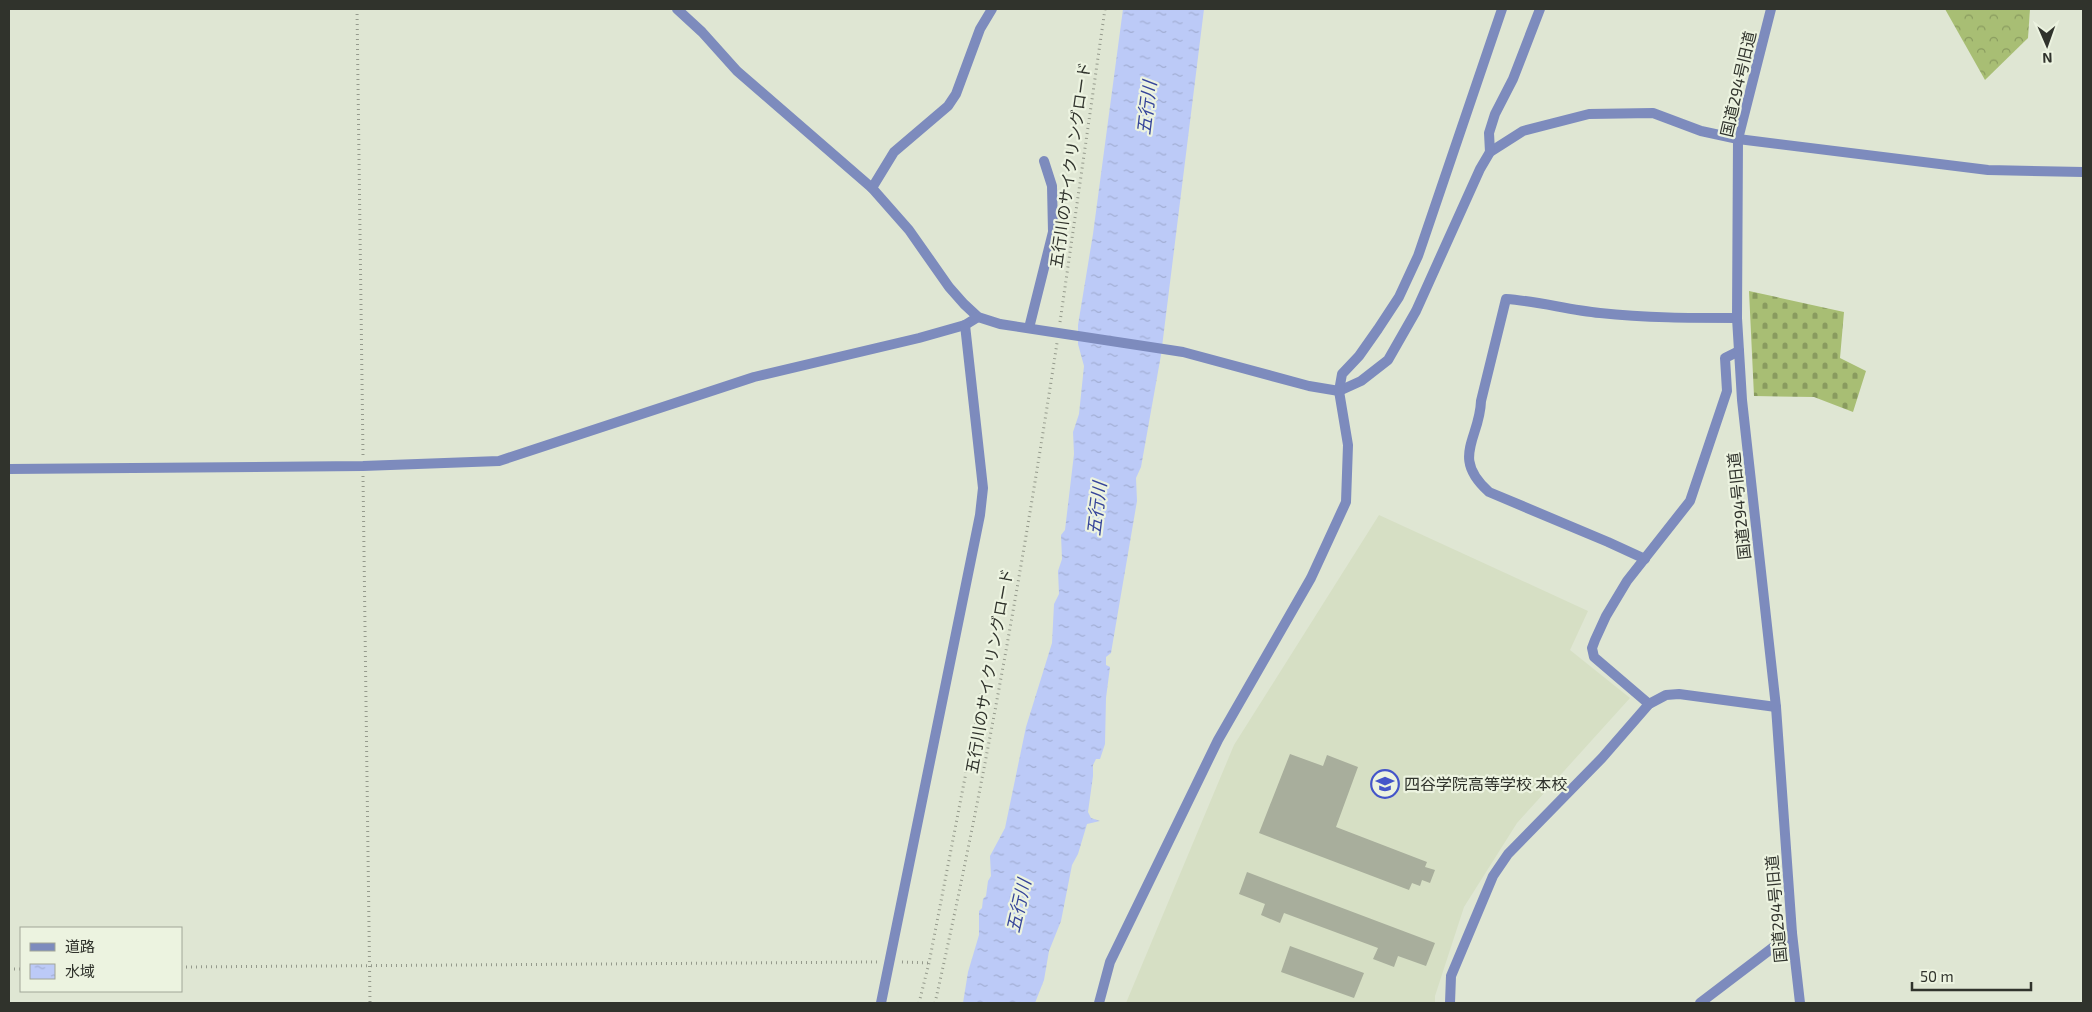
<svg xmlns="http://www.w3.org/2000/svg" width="2092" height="1012" font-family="'Exo 2','Noto Sans JP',sans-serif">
<defs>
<pattern id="forest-crowns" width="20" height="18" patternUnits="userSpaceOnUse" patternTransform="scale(1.25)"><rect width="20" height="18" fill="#a8be74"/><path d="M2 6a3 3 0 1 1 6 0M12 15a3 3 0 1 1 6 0" fill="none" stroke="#899b5f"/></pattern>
<pattern id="cemetery-stones" width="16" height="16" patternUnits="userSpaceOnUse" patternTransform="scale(1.25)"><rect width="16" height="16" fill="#a8be74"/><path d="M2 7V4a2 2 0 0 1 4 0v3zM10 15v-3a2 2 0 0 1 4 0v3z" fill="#899b5f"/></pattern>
<pattern id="water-ripples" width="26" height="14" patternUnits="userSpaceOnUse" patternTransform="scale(1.25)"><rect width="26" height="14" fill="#bccaf7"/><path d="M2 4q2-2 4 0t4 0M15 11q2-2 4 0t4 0" fill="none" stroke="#a2aed4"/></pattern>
</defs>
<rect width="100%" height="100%" fill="#dfe6d3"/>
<!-- built -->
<path fill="#d6dfc4" d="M1379,515l209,96 -18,39 60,48 -113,125 -53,84 -29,89v7h-309l108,-258z"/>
<!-- forest -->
<path fill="url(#forest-crowns)" d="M1945,9h85l-2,29 -43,42z"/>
<!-- cemetery -->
<path fill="url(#cemetery-stones)" d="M1749,291l95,21 -4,46 26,13 -13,41 -39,-15 -60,-1z"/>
<!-- water -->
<path fill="url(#water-ripples)" d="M1123,9h81l-43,346 -20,112 -5,11 1,23 -26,152 -5,4v8l4,2 -4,31 -1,46 -5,15h-4l-3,6v11l-5,36 3,6 9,3 -13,3 -9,30 -6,11 -11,56 -12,30 -5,29 -9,23h-72l5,-31 11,-37v-24l3,-3 1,-9 3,-3 2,-15 3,-5 -1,-20 15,-28 21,-101 26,-84 2,-39 5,-10 -1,-23 4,-12 -1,-24 4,-5 9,-76 -1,-22 6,-18 5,-48 -6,-22v-19l15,-91z"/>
<!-- building -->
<g fill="#a8ae9c">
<path d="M1290,754l33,12 4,-11 31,12 -22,60 91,35 -2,5 10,3 -5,13 -8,-3 -2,6 -8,-3 -3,7 -150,-57z"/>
<path d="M1247,872l188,71 -9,23 -28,-10 -4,11 -21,-8 5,-11 -94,-35 -4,10 -19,-8 4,-11 -26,-10z"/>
<path d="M1290,946l74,27 -10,25 -73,-26z"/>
</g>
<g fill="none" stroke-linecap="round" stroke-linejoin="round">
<!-- path -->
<g stroke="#959a8c" stroke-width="3" stroke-dasharray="1 4" stroke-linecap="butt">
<path d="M357,9l6,446"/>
<path d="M1060,322l45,-313"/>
<path d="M363,476l7,527"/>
<path d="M902,962l27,1"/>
<path d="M181,967l697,-5"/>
<path d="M9,969h12"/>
<path d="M919,1003l10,-40 53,-273"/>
<path d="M935,1003c49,-218 88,-438 122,-660"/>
</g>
<!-- minor -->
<g stroke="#7d8bbd" stroke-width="10">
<path d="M677,9l25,23 35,39 135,117 37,42 40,57 15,17 14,13 22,7 183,28 126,34 30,5 22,-10 27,-21 28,-49 64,-142 10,-17 33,-21 66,-17 64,-1 48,18 37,8 250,31 95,2"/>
<path d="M1490,152l-1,-19 6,-19 18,-35 27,-70"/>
<path d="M872,188l22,-36 54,-46 8,-12 24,-65 12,-20"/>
<path d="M1029,328l24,-96 -1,-46 -8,-25"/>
<path d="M9,469l354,-3 136,-5 255,-84 165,-39 46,-13 13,-8"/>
<path d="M1645,559l-37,-17 -119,-50c-39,-35 -9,-53 -8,-91l25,-102c32,2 62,11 94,14 46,5 91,5 137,5"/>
<path d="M1649,704l-55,-47 -2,-9 3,-8 11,-24 21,-35 63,-80 37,-110 -2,-33 14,-7"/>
<path d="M1099,1003l11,-41 108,-222 93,-162 35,-76 2,-57 -9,-54 3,-17 17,-18 19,-27 21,-32 19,-41 84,-247"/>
<path d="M1450,1003l1,-27 42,-100 15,-22 94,-96 47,-54 17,-9 13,-1 97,13"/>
</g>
<!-- tertiary -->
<g stroke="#7d8bbd" stroke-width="10">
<path d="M1771,9l-33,130 -1,179 5,82 34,307 16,226 8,70"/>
<path d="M881,1003l99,-488 3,-27 -18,-163"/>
<path d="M1700,1003l92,-70"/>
</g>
</g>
<!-- icons -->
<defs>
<symbol id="school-ring" viewBox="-11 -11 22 22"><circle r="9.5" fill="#ecf3e0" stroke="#4455c9" stroke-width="1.5"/><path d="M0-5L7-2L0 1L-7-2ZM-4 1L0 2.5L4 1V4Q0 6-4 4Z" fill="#4455c9"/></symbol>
</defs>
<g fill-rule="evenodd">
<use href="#school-ring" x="1369" y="768" width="32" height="32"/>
</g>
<g text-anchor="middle" stroke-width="4.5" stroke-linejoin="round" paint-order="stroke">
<!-- street labels -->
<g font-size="16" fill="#30332c" stroke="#ecf3e0">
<text transform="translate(1738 84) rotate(-77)" y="6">国道294号旧道</text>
<text transform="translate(1070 165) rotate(-82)" y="6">五行川のサイクリングロード</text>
<text transform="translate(1739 506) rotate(-96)" y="6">国道294号旧道</text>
<text transform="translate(989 671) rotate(-80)" y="6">五行川のサイクリングロード</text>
<text transform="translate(1776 909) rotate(-95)" y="6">国道294号旧道</text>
</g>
<!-- poi labels -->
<g font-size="16" fill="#30332c" stroke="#ecf3e0" text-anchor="start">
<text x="1404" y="790">四谷学院高等学校 本校</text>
</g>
<!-- water labels -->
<g font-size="18" font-style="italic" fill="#36459a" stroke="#ecf3e0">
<text transform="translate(1147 108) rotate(-83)" y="6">五行川</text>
<text transform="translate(1097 509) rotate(-83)" y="6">五行川</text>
<text transform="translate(1019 906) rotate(-77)" y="6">五行川</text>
</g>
</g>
<!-- border -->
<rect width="2092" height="1012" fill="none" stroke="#30332c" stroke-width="20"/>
<!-- legend -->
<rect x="20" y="927" width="162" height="65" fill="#ecf3e0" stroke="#a1a698"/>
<rect x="30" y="943" width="25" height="8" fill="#7d8bbd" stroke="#a1a698"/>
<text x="65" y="952" font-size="15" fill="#30332c">道路</text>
<rect x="30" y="964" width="25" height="15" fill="url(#water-ripples)" stroke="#a1a698"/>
<text x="65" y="977" font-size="15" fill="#30332c">水域</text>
<!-- north arrow -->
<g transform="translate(2047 45) rotate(178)" stroke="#ecf3e0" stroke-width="4" paint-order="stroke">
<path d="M0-4L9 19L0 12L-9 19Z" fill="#30332c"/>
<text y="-8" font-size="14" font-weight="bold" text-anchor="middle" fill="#30332c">N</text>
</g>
<!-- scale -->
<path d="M1912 982v8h119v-8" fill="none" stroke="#30332c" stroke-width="2.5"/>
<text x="1920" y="982" font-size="15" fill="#30332c" stroke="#ecf3e0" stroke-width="4" paint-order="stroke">50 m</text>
</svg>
